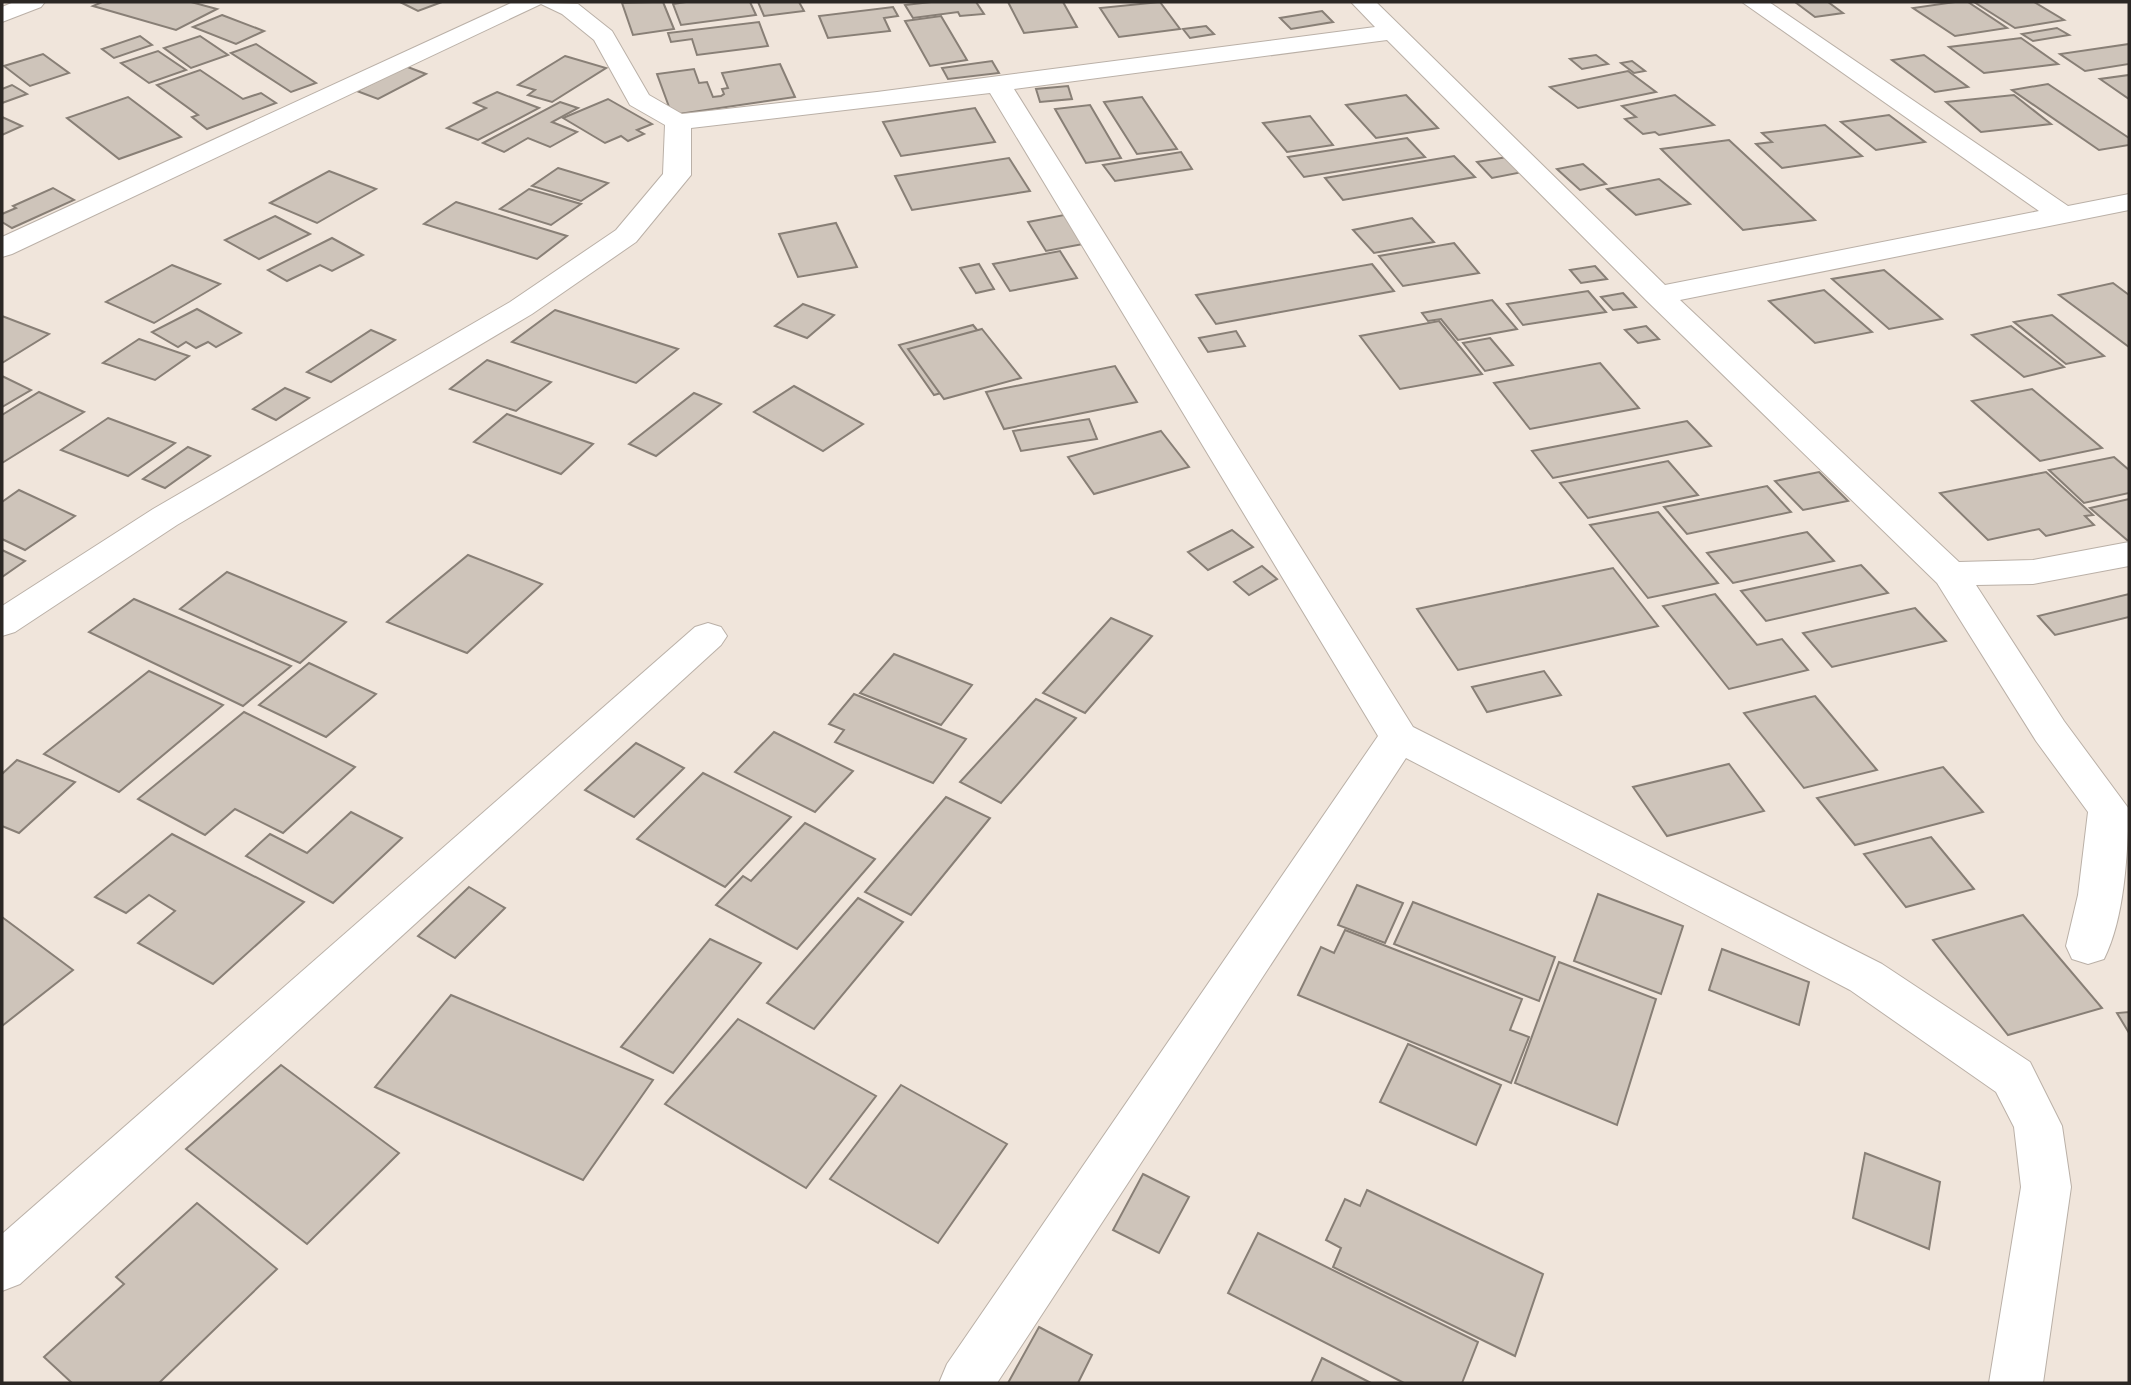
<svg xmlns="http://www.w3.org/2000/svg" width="2131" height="1385" font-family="Spectral,serif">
<rect width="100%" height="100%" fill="#f0e5db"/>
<!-- building -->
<g fill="#cec4ba" stroke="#887f76" stroke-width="2">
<path d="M102,2h89l26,7 -41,21 -83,-24z"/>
<path d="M400,2h42l-24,9z"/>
<path d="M663,2l11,27 -41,6 -11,-32z"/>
<path d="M686,2h64l6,13 -75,10 -8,-21z"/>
<path d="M758,2h41l5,9 -40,5z"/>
<path d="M931,2h45l8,12 -24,2 -2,-4 -45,6 -8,-13z"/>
<path d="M1008,2h55l14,25 -53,6z"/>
<path d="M1160,2l20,27 -61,8 -19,-29z"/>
<path d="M1795,2h33l15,11 -28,4z"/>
<path d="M1955,2h13l39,26 -52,8 -42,-28z"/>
<path d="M1974,2h60l30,18 -49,8z"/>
<path d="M893,7l5,9 -14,2 6,13 -62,7 -9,-22z"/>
<path d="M1322,11l11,11 -42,7 -11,-11z"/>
<path d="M222,15l42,16 -28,13 -43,-17z"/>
<path d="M941,16l26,44 -37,6 -25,-45z"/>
<path d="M759,22l9,24 -71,9 -5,-16 -21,3 -3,-9z"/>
<path d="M1206,26l8,8 -24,4 -7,-9z"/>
<path d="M2057,28l12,7 -36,6 -11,-7z"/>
<path d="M140,36l12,9 -38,13 -12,-9z"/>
<path d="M200,36l28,19 -37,13 -27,-20z"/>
<path d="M2021,38l37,26 -74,9 -35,-26z"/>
<path d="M256,44l60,39 -25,9 -60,-39z"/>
<path d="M2129,44v20l-44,7 -25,-17z"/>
<path d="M158,51l28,19 -37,13 -28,-20z"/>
<path d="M43,54l26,19 -39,13 -26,-20z"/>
<path d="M1596,55l12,9 -26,5 -12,-10z"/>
<path d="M1924,55l44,32 -33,5 -43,-32z"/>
<path d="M565,56l41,12 -54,34 -24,-7 7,-5 -17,-5z"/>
<path d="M992,61l7,12 -51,6 -6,-11z"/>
<path d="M1632,61l13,10 -11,2 -13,-10z"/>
<path d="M780,64l15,33 -123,18 -15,-41 37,-5 5,14 8,-1 6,15 8,-1 3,-2 -2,-5 6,-1 -6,-15z"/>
<path d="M405,66l21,8 -48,25 -21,-8z"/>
<path d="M200,70l43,29 18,-6 15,10 -69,26 -15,-12 6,-2 -41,-30z"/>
<path d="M1628,71l28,21 -78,16 -28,-21z"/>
<path d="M2129,75v24l-29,-20z"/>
<path d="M2048,84l81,54v7l-30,5 -87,-60z"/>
<path d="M12,85l15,9 -25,9v-14z"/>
<path d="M1068,86l4,13 -32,3 -4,-13z"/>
<path d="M497,92l42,16 -61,32 -31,-12 39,-20 -12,-5z"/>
<path d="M1406,95l32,33 -62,10 -30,-33z"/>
<path d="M1675,95l39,30 -55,10 -4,-3 -12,2 -18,-15 11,-2 -14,-11z"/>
<path d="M2014,95l37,29 -70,8 -35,-30z"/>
<path d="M128,97l53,40 -62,22 -52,-41z"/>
<path d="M1142,97l35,52 -40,5 -33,-52z"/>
<path d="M608,99l44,25 -15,6 7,4 -16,7 -7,-5 -16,7 -42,-25z"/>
<path d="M560,102l18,6 -26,14 25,10 -27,15 -22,-9 -24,14 -21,-9z"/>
<path d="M1090,105l31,53 -35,5 -31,-54z"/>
<path d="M975,108l20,34 -94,14 -18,-34z"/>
<path d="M1889,115l36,27 -49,8 -35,-28z"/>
<path d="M1310,116l23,29 -46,7 -24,-29z"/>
<path d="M2,117l20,9 -20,9z"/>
<path d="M1825,125l37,31 -80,12 -26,-24 16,-2 -10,-9z"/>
<path d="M1407,138l18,19 -121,20 -16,-20z"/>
<path d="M1729,140l86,80 -72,10 -82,-81z"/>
<path d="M1181,152l11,17 -77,12 -12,-16z"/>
<path d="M1454,156l21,21 -132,23 -18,-22z"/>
<path d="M1507,157l16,15 -31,6 -15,-16z"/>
<path d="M1009,158l21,33 -118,19 -17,-34z"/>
<path d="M1583,164l23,20 -26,6 -23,-21z"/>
<path d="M558,168l50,15 -27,18 -49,-15z"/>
<path d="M329,171l47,18 -59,34 -47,-20z"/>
<path d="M1659,179l31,25 -54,11 -29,-26z"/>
<path d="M53,188l21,12 -62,28 -10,-6v-8l14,-6 -3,-2z"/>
<path d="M529,189l52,15 -30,21 -51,-16z"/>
<path d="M456,202l111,34 -30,23 -113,-35z"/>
<path d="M1064,215l19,29 -37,7 -18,-29z"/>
<path d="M275,216l35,18 -51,25 -34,-19z"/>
<path d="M1412,218l22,24 -60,11 -21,-23z"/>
<path d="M836,223l21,44 -59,10 -19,-43z"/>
<path d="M332,238l31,17 -31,16 -12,-6 -33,16 -19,-11z"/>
<path d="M1454,243l25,30 -76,13 -24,-30z"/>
<path d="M1060,251l17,27 -67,13 -17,-27z"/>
<path d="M979,264l15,25 -18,4 -16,-25z"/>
<path d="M1372,264l22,27 -178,33 -20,-29z"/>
<path d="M172,265l48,19 -66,39 -48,-21z"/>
<path d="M1595,266l12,13 -26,4 -11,-13z"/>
<path d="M1884,270l58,49 -53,10 -57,-50z"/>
<path d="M2113,283l16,12v52l-70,-52z"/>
<path d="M1824,290l48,42 -57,11 -46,-42z"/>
<path d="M1588,291l18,21 -83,13 -16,-21z"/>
<path d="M1623,293l13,14 -23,3 -12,-13z"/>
<path d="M1492,300l25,29 -59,11 -17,-21 -13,2 -6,-8z"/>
<path d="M803,304l31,11 -27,23 -32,-12z"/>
<path d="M197,309l44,24 -25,14 -8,-5 -12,6 -10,-6 -8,5 -26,-15z"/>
<path d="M555,310l123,39 -42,34 -124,-41z"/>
<path d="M2052,315l52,41 -38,8 -52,-42z"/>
<path d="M2,316l47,18 -47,29z"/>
<path d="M1439,321l43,53 -82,15 -40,-53z"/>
<path d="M973,325l39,48 -78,22 -35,-50z"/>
<path d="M1646,326l13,13 -21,4 -13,-13z"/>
<path d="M2011,326l53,41 -40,10 -52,-42z"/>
<path d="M982,329l39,49 -77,21 -36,-50z"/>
<path d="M371,330l24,10 -64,42 -24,-10z"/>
<path d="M1236,331l9,15 -37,6 -9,-14z"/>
<path d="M1490,338l23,27 -28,6 -22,-28z"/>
<path d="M139,339l50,17 -34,24 -52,-17z"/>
<path d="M487,360l64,22 -35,29 -66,-22z"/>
<path d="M1600,363l39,45 -109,21 -36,-46z"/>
<path d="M1115,366l22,36 -133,27 -18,-37z"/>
<path d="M2,376l29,14 -29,17z"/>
<path d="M794,386l69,38 -40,27 -69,-39z"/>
<path d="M285,388l24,10 -33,22 -23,-11z"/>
<path d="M2032,389l70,59 -62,13 -68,-60z"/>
<path d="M39,392l45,20 -82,51v-48z"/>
<path d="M694,393l27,11 -65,52 -27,-12z"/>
<path d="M507,414l86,30 -32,30 -87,-32z"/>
<path d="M108,418l67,25 -47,33 -67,-26z"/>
<path d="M1089,419l8,20 -76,12 -8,-20z"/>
<path d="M1687,421l24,25 -158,32 -21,-27z"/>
<path d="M1161,431l28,36 -95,27 -26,-37z"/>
<path d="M188,447l22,9 -45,32 -22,-9z"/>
<path d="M2114,457l15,13v23l-45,10 -35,-33z"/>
<path d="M1668,461l30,34 -110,23 -28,-35z"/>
<path d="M1819,472l29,29 -45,9 -28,-29z"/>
<path d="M2046,472l47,43 -8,1 9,9 -48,11 -7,-7 -51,11 -48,-47z"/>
<path d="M1767,486l24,26 -104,22 -23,-27z"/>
<path d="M19,490l56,26 -50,34 -23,-11v-37z"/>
<path d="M2129,499v41h-2l-37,-32z"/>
<path d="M1658,512l60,71 -70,15 -58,-73z"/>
<path d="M1232,530l21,17 -45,23 -20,-18z"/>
<path d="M1807,532l27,29 -101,22 -26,-30z"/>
<path d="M2,550l23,11 -23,16z"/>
<path d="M468,555l74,29 -75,69 -80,-31z"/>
<path d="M1861,565l27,28 -122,28 -25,-30z"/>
<path d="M1262,566l15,13 -28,16 -15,-13z"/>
<path d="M1613,568l45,58 -200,44 -41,-61z"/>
<path d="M227,572l119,50 -46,41 -120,-54z"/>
<path d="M1715,594l42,51 25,-6 26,31 -79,19 -66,-83z"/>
<path d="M2129,594v23l-74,18 -17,-19z"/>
<path d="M134,599l157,67 -48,40 -154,-74z"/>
<path d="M1915,608l31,33 -114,26 -29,-34z"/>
<path d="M1111,618l41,18 -67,77 -42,-20z"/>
<path d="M894,654l78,31 -31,40 -81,-32z"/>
<path d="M309,663l67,31 -50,43 -67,-32z"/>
<path d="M149,671l74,34 -104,87 -75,-38z"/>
<path d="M1544,671l17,24 -74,17 -15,-25z"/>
<path d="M854,694l112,45 -33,44 -98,-41 9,-12 -15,-6z"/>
<path d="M1815,696l62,74 -73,18 -60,-75z"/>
<path d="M1036,699l40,19 -75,85 -41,-21z"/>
<path d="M244,712l111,55 -72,66 -48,-24 -30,26 -67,-36z"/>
<path d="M774,732l79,39 -38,41 -80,-40z"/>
<path d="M636,743l48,25 -50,49 -49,-27z"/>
<path d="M17,760l58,22 -56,51 -17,-7v-52z"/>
<path d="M1729,764l35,47 -97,25 -34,-49z"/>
<path d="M1943,767l40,45 -128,33 -38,-47z"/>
<path d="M703,773l88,44 -66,70 -88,-48z"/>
<path d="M946,797l44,21 -79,97 -46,-23z"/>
<path d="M351,812l51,26 -69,65 -87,-47 24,-22 37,19z"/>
<path d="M805,823l70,36 -78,90 -81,-44 27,-29 8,5z"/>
<path d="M172,834l132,68 -91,82 -75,-41 37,-32 -26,-16 -23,18 -31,-16z"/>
<path d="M1931,837l43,52 -68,18 -42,-53z"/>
<path d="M1357,885l46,18 -18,40 -47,-18z"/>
<path d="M469,887l36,21 -50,50 -37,-22z"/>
<path d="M1598,894l85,32 -22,68 -87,-33z"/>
<path d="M858,898l45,24 -89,107 -47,-26z"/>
<path d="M1413,902l142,55 -16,44 -145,-57z"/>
<path d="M2023,915l79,93 -94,27 -75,-95z"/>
<path d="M2,917l71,53 -71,56z"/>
<path d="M1345,930l177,69 -12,31 19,7 -18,46 -213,-88 23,-48 13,6z"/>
<path d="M710,939l51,24 -88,110 -52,-26z"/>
<path d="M1722,949l87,33 -10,43 -90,-35z"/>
<path d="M1559,962l97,37 -39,126 -102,-42z"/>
<path d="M451,995l202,85 -70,100 -208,-93z"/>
<path d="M2129,1012v21l-12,-20z"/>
<path d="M738,1019l138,77 -70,92 -141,-84z"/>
<path d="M1408,1044l93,41 -25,60 -96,-43z"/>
<path d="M281,1065l118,88 -92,91 -121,-95z"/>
<path d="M901,1085l106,59 -69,99 -108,-64z"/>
<path d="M1865,1153l75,29 -11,67 -76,-31z"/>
<path d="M1143,1174l46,23 -30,56 -46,-23z"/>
<path d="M1367,1190l176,84 -28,82 -182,-89 8,-19 -15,-8 19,-41 15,7z"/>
<path d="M197,1203l80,66 -118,114h-87l-28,-26 80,-73 -8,-7z"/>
<path d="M1258,1233l220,109 -16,41h-58l-176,-90z"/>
<path d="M1039,1327l53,28 -14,28h-70z"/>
<path d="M1322,1358l49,25h-60z"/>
</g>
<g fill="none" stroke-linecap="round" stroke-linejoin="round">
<defs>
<g id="street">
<path d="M14,2h31l-4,5 -39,15v-15z"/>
<path d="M513,2l65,2 34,27 37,64 33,19 195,-22 498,-65 -24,-25h25l289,283 374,-74 -297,-209h27l299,204 61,-12v16l-449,90 279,262 74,-2 96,-18v24l-96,18 -57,1 88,136 65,88c-2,47 -4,108 -25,150l-16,5 -16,-5 -6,-13 12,-51 10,-83 -52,-71 -99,-158 -290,-282 -260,-261 -373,49 399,638 469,237 148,98 32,64 9,61 -28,196h-54l32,-196 -7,-60 -18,-35 -146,-102 -444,-232 -409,625h-58l8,-19 431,-628 -388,-643 -299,35v47l-55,67 -104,72 -355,211 -162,107 -13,4v-30l151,-97 357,-207 106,-72 47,-56 2,-49 -35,-20 -36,-65 -32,-26 -21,-10 -529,250 -10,3v-20z"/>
<path d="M708,623l13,4 6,9 -6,9 -701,639 -18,7v-57l693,-607z"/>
</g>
</defs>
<!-- street casing -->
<use href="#street" stroke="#bab0a7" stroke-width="2"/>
<!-- street -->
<use href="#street" fill="#fff" fill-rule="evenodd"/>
</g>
<!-- border -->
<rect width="2131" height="1385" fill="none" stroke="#2b2724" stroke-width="7"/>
</svg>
